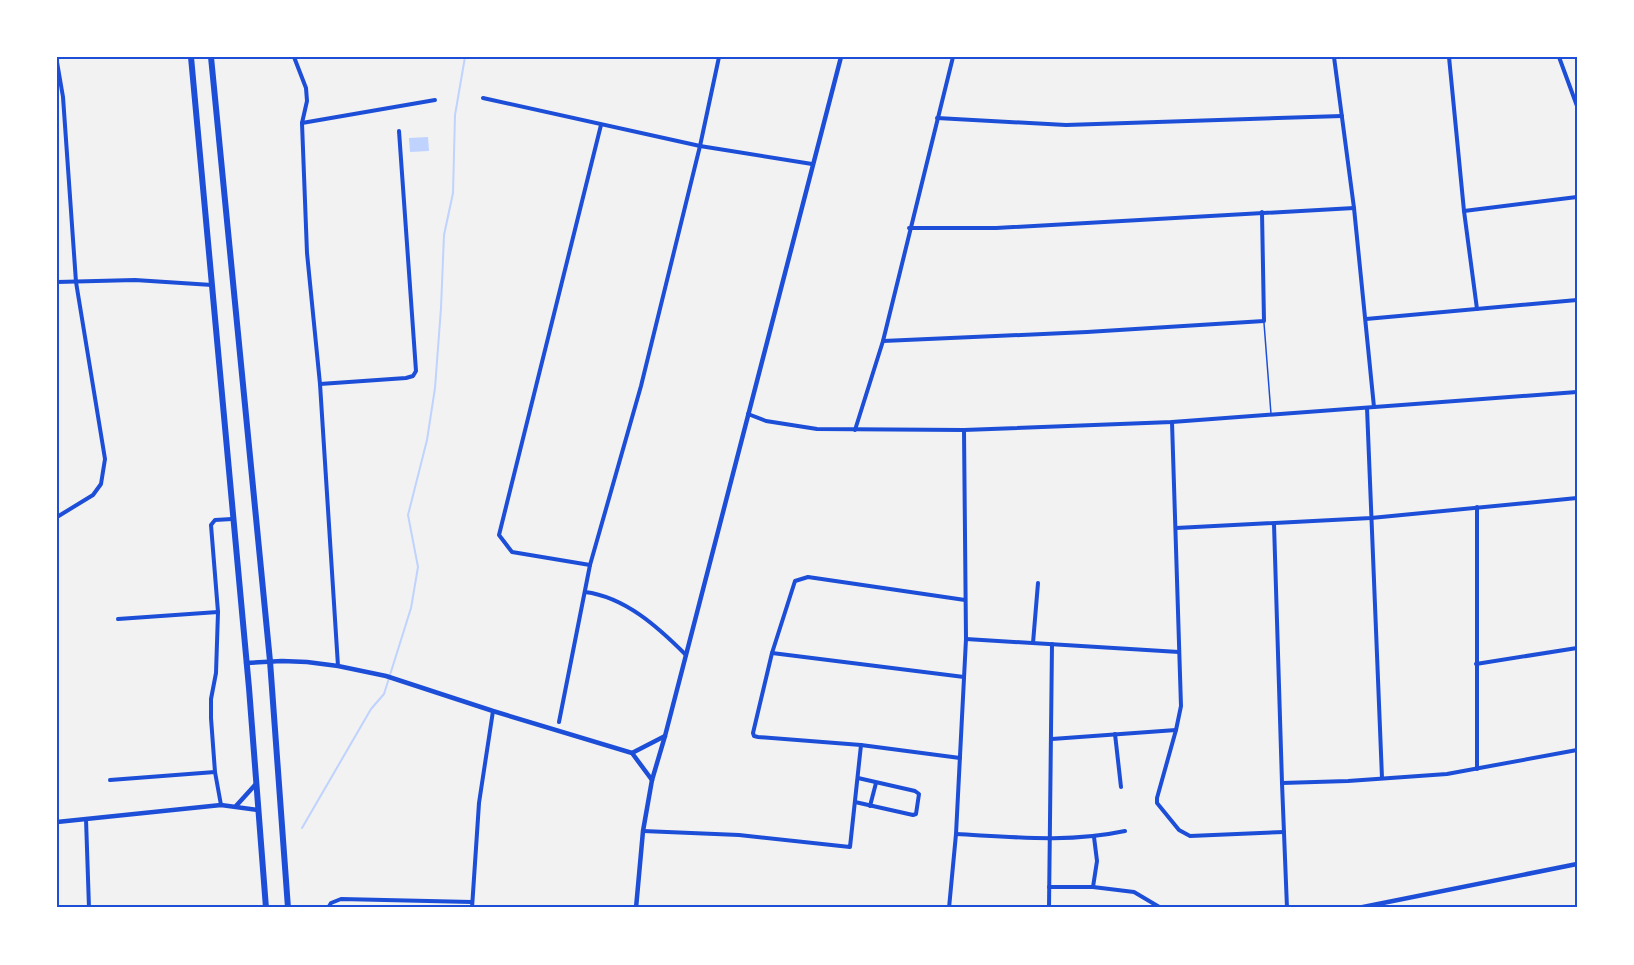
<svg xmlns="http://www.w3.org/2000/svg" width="1634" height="965" font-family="'Space Grotesk',sans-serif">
<rect width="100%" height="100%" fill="#f2f2f2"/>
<!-- water -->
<path fill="#bfd3fe" d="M428,137l1,14 -19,1 -1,-14z"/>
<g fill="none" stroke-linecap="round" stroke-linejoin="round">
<!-- stream -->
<path stroke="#bfd3fe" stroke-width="2" d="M302,828l69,-119 13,-15 27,-86 7,-41 -10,-52 19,-75 8,-52 6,-80 3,-73 9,-42 2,-78 10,-58"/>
<!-- service -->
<path stroke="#1d4ed8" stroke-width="1.5" d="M1264,323l7,91"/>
<!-- minor -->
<g stroke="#1d4ed8" stroke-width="4">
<path d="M294,57l12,31 1,13 -5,22 5,130 13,131 18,282"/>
<path d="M1334,57l20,151 20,199"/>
<path d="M1449,57l15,154 13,98"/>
<path d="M1559,57l18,49"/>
<path d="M57,62l6,35 13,185 29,177 -4,25 -8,11 -36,22"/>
<path d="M483,98l217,48 112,18"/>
<path d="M937,118l129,7 276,-9"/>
<path d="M302,123l133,-23"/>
<path d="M1464,211l113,-14"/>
<path d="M909,228h87l358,-20"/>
<path d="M57,282l78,-2 77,5"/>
<path d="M1366,319l211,-19"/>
<path d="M883,341l204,-9 177,-11 -2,-109"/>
<path d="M320,384l86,-6 7,-2 3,-5 -17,-240"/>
<path d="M1367,408l15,370"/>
<path d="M748,414l18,7 51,8 147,1 208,-8 405,-30"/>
<path d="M1172,422l9,284 -5,24 -19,68v5l22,27 11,6 94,-4"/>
<path d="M855,430l28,-89 70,-284"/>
<path d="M1477,507v262"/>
<path d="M1274,524l8,259 5,125"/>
<path d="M1176,528l195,-10 206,-20"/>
<path d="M590,565l-78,-13 -13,-17 102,-410"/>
<path d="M585,592c40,5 73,35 101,63"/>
<path d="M118,619l100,-7"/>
<path d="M966,639l213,13"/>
<path d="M1033,643l5,-60"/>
<path d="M772,653l192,24"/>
<path d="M1476,664l101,-16"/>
<path d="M559,722l31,-157 51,-179 59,-240 19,-89"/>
<path d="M1115,734l6,53"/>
<path d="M1052,739l124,-9"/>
<path d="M960,758l-99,-13 -103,-8 -4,-1 -1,-3 19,-80 23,-72 13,-4 157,23"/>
<path d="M110,780l105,-8"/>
<path d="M1282,783l66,-2 99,-7 130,-24"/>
<path d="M855,802l58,13 3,-1 3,-20 -4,-3 -57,-13"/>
<path d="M221,805l-6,-33 -4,-54v-19l5,-26 2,-61 -7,-87 4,-5 17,-1"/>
<path d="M870,806l6,-23"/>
<path d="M86,819l3,89"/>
<path d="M643,831l96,4 111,12 11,-102"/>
<path d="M956,834c57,3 113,9 169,-3"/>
<path d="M1049,887h44l41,5 27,16"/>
<path d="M1093,887l4,-26 -3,-24"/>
<path d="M328,908l3,-5 10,-4 131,3"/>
<path d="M472,908l7,-105 14,-92"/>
<path d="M949,908l7,-74 10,-195 -2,-209"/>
<path d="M1049,908l3,-264"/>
</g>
<!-- tertiary -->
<g stroke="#1d4ed8" stroke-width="4.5">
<path d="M246,663l36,-2 25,1 31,4 48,10 107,35 139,42 20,27"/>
<path d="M632,753l33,-17"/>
<path d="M236,806l19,-21"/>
<path d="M57,822l164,-17 37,5"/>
<path d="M636,908l7,-77 9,-51 13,-44 176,-679"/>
</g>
<!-- secondary -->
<path stroke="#1d4ed8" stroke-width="4.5" d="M1358,908l219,-44"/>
<!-- trunk -->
<g stroke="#1d4ed8" stroke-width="6">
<path d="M191,57l58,631 17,220"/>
<path d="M211,57l59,604 18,247"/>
</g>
</g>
<!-- border -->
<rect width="1634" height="965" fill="none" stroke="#ffffff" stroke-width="117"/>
<rect x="58" y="58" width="1518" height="848" fill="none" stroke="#1d4ed8" stroke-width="2"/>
</svg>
